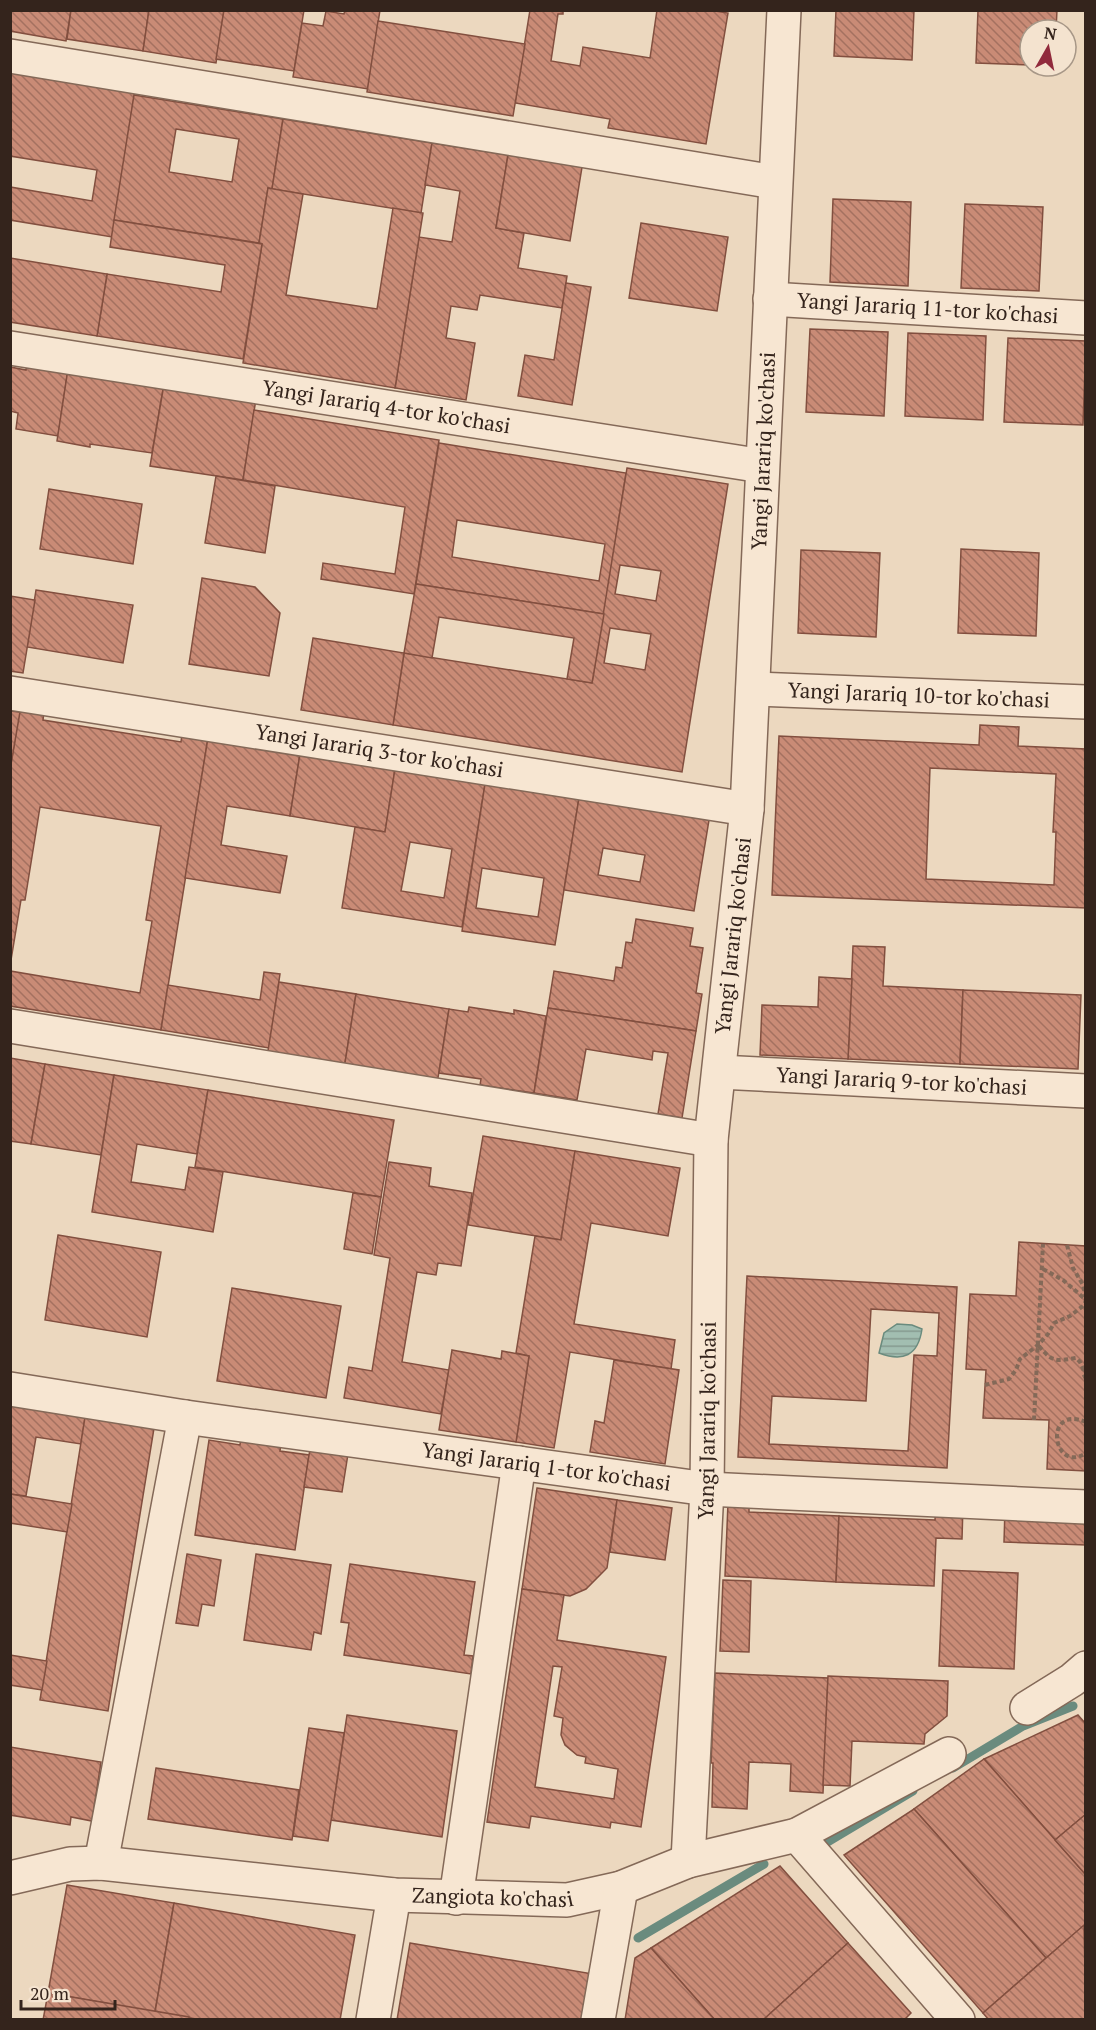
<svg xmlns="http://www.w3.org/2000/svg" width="1096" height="2030" font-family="'PT Serif',serif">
<defs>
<pattern id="water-rules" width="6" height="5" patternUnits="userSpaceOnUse" patternTransform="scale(1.5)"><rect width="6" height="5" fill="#a2beb1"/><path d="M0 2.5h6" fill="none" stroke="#859a8f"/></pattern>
<pattern id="building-back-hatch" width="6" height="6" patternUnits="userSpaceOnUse" patternTransform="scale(1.5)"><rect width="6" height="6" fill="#c98b76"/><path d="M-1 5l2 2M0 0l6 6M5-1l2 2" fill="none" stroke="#a47160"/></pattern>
</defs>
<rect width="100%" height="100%" fill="#ecd8bf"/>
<!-- water -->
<path fill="url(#water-rules)" stroke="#6a8b7e" stroke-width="1.5" d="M897,1324l15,1 10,4c-4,27 -19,33 -43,24l5,-20z"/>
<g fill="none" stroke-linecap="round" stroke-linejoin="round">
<!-- stream -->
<g stroke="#6a8b7e" stroke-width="9">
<path d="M953,1768l70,-42 50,-20"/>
<path d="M821,1846l92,-55"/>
<path d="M638,1938l126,-74"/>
</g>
</g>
<!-- building -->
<g fill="url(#building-back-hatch)" stroke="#824f3f" stroke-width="1.5" fill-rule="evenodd">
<path d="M10,10h61l-5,31 -56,-10z"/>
<path d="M71,10h78l-6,41 -76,-12z"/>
<path d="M149,10h75l-8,53 -73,-12z"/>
<path d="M224,10h80l-10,61 -78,-12z"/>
<path d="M345,10h35l-12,79 -75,-12 9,-54 21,3 3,-15 18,3z"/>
<path d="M530,10h33v4h-5l-7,47 29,5 3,-19 67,11 7,-48h52l19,3 -22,131 -98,-16 2,-9 -95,-16z"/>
<path d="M836,10h78l-2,50 -78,-4z"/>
<path d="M978,10h79l-1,20h-26v35l-54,-2z"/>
<path d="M378,21l147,23 -12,72 -146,-24z"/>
<path d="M10,71l125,20 -23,146 -102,-17v-33l82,14 5,-31 -87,-14z"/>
<path d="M134,95l149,24 -11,70 -4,-1 -9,55 -145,-23zM176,129l63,10 -7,43 -63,-10z"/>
<path d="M283,119l149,24 -11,70 -149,-24z"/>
<path d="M432,143l76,12 -12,73 28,5 -6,35 49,8 -5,32 -82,-13 -3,15 -26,-4 -5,32 29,5 -9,57 -71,-12 24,-151 33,5 8,-51 -35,-6z"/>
<path d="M508,155l74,12 -12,74 -74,-13z"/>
<path d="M268,188l35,6 -17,101 91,14 16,-101 30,5 -28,175 -152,-25 19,-119 -3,-1z"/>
<path d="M833,199l78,3 -3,84 -78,-4z"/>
<path d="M965,204l78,3 -4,84 -78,-3z"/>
<path d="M114,220l148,24 -19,115 -146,-23 10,-62 114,18 4,-27 -115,-18z"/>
<path d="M641,223l87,14 -11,74 -88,-13z"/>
<path d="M10,258l97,16 -10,62 -87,-14z"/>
<path d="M566,283l25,4 -19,118 -54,-9 7,-41 29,5z"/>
<path d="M810,329l78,3 -4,84 -78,-4z"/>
<path d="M908,333l78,3 -3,84 -78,-4z"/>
<path d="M1008,338l78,3 -3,84 -79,-3z"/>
<path d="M27,363l41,6 -10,67 -42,-7 2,-16 -8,-2v-44l16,3z"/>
<path d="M68,369l96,15 -12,69 -62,-9v3l-33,-6z"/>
<path d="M164,384l92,15 -13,81 -93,-14z"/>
<path d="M254,410l185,30 -25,154 -93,-15 2,-16 72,11 10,-67 -162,-27z"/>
<path d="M439,443l187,30 -22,141 -188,-30zM457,520l148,24 -6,37 -147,-24z"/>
<path d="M627,468l101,16 -46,288 -289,-47 11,-72 188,30zM620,565l41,6 -5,30 -41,-7zM610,628l41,6 -6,36 -41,-7z"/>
<path d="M216,476l59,10 -10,67 -60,-10z"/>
<path d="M49,489l93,15 -9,60 -93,-15z"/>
<path d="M961,549l78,4 -3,83 -78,-3z"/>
<path d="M801,550l79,3 -4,84 -78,-4z"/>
<path d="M202,578l53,9 25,26 -11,63 -80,-12z"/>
<path d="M416,584l188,30 -12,69 -25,-4 7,-41 -135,-21 -7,41 -28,-5z"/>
<path d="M36,590l97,15 -10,58 -96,-16z"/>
<path d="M10,596l25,4 -12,73 -13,-2z"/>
<path d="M313,638l91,15 -11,72 -92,-15z"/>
<path d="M20,708l24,4 -1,8 138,22 1,-8 26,4 -47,292 -151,-24v-35l130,22 12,-72 -6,-1 15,-94 -121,-19 -15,93h-4l-11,66v-196z"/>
<path d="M10,711l10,1 -10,58z"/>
<path d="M980,725l39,2 -1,19 68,3v159l-314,-13 7,-159 200,9zM930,768l126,6 -3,58h3l-2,53 -128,-6z"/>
<path d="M208,738l92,16 -10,62 -63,-10 -6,39 66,11 -7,37 -95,-15z"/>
<path d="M300,754l95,15 -10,63 -95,-16z"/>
<path d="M395,769l90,15 -23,143 -120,-19 13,-81 30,5zM410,842l42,7 -8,49 -43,-7z"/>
<path d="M485,784l94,14 -24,147 -93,-14zM482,868l62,10 -6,39 -62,-9z"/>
<path d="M579,798l130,22 -15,91 -130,-21zM603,848l42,7 -5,27 -42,-7z"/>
<path d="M636,919l57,9 -3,18 13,2 -7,45 6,1 -6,37 -148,-23 6,-37 60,10 2,-14 6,1 4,-26 6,1z"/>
<path d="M853,946l32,1 -2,39 80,4 -3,74 -112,-5z"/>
<path d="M264,972l16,2 -11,74 -108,-18 7,-45 92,15z"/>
<path d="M819,977l33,2 -4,80 -88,-4 2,-50 56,2z"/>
<path d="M279,982l77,12 -12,75 -77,-12z"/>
<path d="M963,990l118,5 -3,74 -118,-5z"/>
<path d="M356,994l93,15 -12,75 -93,-15z"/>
<path d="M469,1007l45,7v-4l32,6 -12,77 -54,-8 1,-6 -42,-6 10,-64 19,3z"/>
<path d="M548,1008l148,23 -14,87 -24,-4 10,-61 -15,-2 -1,9 -66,-11 -9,51 -43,-7z"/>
<path d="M10,1058l35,6 -14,80 -21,-3z"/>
<path d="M45,1064l69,11 -13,80 -70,-11z"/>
<path d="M114,1075l94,15 -11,64 -60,-10 -6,38 54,8 4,-23 34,5 -10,60 -121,-20z"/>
<path d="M208,1090l186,30 -13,77 -186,-30z"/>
<path d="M483,1136l92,15 -14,89 -93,-15z"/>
<path d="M575,1151l105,17 -12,68 -77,-13 -17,101 101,16 -4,29 -101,-17 -16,96 -38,-6 13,-86 -13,-3 19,-117 26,4z"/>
<path d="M389,1162l42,6 -2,18 43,7 -11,73 -23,-3 -2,12 -19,-3 -15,90 47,8 -8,44 -97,-16 5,-31 23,4 18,-113 -16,-3z"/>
<path d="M353,1193l28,4 -9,57 -28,-5z"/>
<path d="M58,1235l103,17 -14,85 -102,-17z"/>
<path d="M1019,1242l67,4v225l-39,-2 2,-49 -66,-2 3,-48 -20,-1 4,-75 46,2z"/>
<path d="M747,1276l210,11 -10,181 -209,-11zM871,1309l68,4 -2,43 -23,-1 -6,96 -139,-7 3,-48 94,5z"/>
<path d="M232,1288l109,18 -15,92 -109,-17z"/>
<path d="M452,1350l49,9 1,-8 27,5 -13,86 -77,-12z"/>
<path d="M614,1360l65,10 -14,94 -75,-12 5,-31 9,2z"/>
<path d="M10,1399l76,12 -5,33 -45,-7 -10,59 -16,-2z"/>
<path d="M86,1411l69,11 -47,289 -68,-11z"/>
<path d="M241,1437l40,6 -1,8 29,4 -14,95 -100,-15 14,-95 31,5z"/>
<path d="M310,1449l38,5 -6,38 -38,-5z"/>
<path d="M537,1488l80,12 -10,68 -21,21 -16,7 -48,-7z"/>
<path d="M10,1494l62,10 -5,28 -57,-9z"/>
<path d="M617,1500l55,8 -7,52 -55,-8z"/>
<path d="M728,1503l21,1v8l90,4 -3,66 -111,-6z"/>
<path d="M936,1504l27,2 -1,33 -26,-1 -2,48 -98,-4 3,-66 96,4z"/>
<path d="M1005,1509l81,3v33l-82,-3z"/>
<path d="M187,1554l34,6 -7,46 -12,-2 -4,22 -22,-3z"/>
<path d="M256,1554l75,11 -10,69 -7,-2 -3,18 -67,-10z"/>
<path d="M350,1564l125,18 -11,73 9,1 -2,18 -127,-19 5,-32 -8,-1z"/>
<path d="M943,1570l75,3 -4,96 -75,-3z"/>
<path d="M723,1580l28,1 -2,71 -29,-1z"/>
<path d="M522,1589l42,6 -7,45 109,17 -25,170 -30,-5 -1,6 -79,-12 -2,12 -42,-6zM553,1666l9,1 -8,49 9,2 -2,17 4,10 12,10 9,2 -1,6 33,6 -4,30 -79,-12z"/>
<path d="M10,1655l37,6 -5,29 -32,-5z"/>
<path d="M715,1673l113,5 -5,115 -33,-2 1,-27 -42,-2 -2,47 -35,-2 1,-44h-2z"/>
<path d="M828,1676l120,5 -1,35 -22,18 -1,10 -72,-3 -2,45 -27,-1z"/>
<path d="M347,1715l110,16 -15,106 -111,-17z"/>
<path d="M1078,1715l8,9v90l-31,26 -71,-81z"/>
<path d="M309,1728l35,5 -16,108 -35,-5z"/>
<path d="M10,1747l91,15 -9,59 -21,-4 -1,8 -60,-10z"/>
<path d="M984,1759l102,116v49l-40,34 -132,-149z"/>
<path d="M156,1768l143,22 -7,50 -144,-21z"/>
<path d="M914,1809l132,149 -63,55 -139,-158z"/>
<path d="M1086,1814v61l-31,-35z"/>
<path d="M780,1866l68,77 -85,77h-48l-64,-72z"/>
<path d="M67,1885l107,18 -19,109 -107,-19z"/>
<path d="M174,1903l181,32 -15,85h-138l-47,-8z"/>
<path d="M1084,1925l2,95h-97l-6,-7z"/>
<path d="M410,1943l183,31 -8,46h-188z"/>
<path d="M848,1943l63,70 -7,7h-141z"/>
<path d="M651,1948l64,72h-90l10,-62z"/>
<path d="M48,1993l141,24v3h-146z"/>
</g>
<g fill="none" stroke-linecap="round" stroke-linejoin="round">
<defs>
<g id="minor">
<path d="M10,56l765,126"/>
<path id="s1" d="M770,299l316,19"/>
<path id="s2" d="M10,348l752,118"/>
<path id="s3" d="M753,689l333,13"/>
<path id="s4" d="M10,693l737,116"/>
<path d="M10,1026l701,114"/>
<path id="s5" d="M719,1072l367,19"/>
<path id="s6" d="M10,1389l175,28 522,72 379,18"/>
<path d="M1027,1708l45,-28 14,-12"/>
<path d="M797,1835l161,185"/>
<path id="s7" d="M688,1861l19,-372 4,-349 36,-331 37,-799"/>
<path d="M101,1863l84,-446"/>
<path id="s8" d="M10,1878l60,-14 31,-1 293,32 173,5 54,-12 67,-27 109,-26 152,-81"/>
<path d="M456,1898l63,-435"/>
<path d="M373,2020l21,-125"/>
<path d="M598,2020l23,-132"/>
</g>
</defs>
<!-- minor casing -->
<use href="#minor" stroke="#846958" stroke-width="36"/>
<!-- path -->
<g stroke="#846958" stroke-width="4" stroke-dasharray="4.5 3" stroke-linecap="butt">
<path d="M1067,1245l6,23 10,17 3,13"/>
<path d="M1043,1269l20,11 22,19"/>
<path d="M1039,1346c14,17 17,15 37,12l4,4 4,9"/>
<path d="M1086,1368l-3,5 3,6"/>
<path d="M985,1385l24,-6 7,-9 4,-11 18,-14 10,-11 6,-11 16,-7 13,-10 3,-5"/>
<path d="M1034,1420l9,-176"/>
<path d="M1086,1422c-44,-18 -33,53 0,31"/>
</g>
<!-- minor -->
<use href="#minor" stroke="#f7e6d2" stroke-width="33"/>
</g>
<g text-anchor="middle" stroke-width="5" stroke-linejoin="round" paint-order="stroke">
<!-- street labels -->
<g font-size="21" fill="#34241c" stroke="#f4e3cf">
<text dy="7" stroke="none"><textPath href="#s1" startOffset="158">Yangi Jarariq 11-tor ko'chasi</textPath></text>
<text dy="7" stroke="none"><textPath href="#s2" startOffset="381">Yangi Jarariq 4-tor ko'chasi</textPath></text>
<text dy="7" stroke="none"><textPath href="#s7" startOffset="1413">Yangi Jarariq ko'chasi</textPath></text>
<text dy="7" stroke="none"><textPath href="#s3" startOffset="166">Yangi Jarariq 10-tor ko'chasi</textPath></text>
<text dy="7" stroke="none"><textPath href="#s4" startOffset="374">Yangi Jarariq 3-tor ko'chasi</textPath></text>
<text dy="7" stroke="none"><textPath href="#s7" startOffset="927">Yangi Jarariq ko'chasi</textPath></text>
<text dy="7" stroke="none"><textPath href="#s5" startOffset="183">Yangi Jarariq 9-tor ko'chasi</textPath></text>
<text dy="7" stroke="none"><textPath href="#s7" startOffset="441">Yangi Jarariq ko'chasi</textPath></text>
<text dy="7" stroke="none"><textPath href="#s6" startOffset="542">Yangi Jarariq 1-tor ko'chasi</textPath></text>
<text dy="7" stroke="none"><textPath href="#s8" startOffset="486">Zangiota ko'chasi</textPath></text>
</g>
</g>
<!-- border -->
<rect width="1096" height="2030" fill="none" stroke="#34241c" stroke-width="24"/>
<!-- north arrow -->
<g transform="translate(1048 48) rotate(9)"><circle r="28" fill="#f4e3cf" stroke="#a79787" stroke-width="1.5"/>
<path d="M0-4.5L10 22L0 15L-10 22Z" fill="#912a3c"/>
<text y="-9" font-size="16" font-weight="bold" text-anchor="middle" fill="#34241c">N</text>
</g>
<!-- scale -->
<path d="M21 2000v9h94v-9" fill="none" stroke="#34241c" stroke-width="3"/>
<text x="30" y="2000" font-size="18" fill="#34241c" stroke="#f4e3cf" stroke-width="4.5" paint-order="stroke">20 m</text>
</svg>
